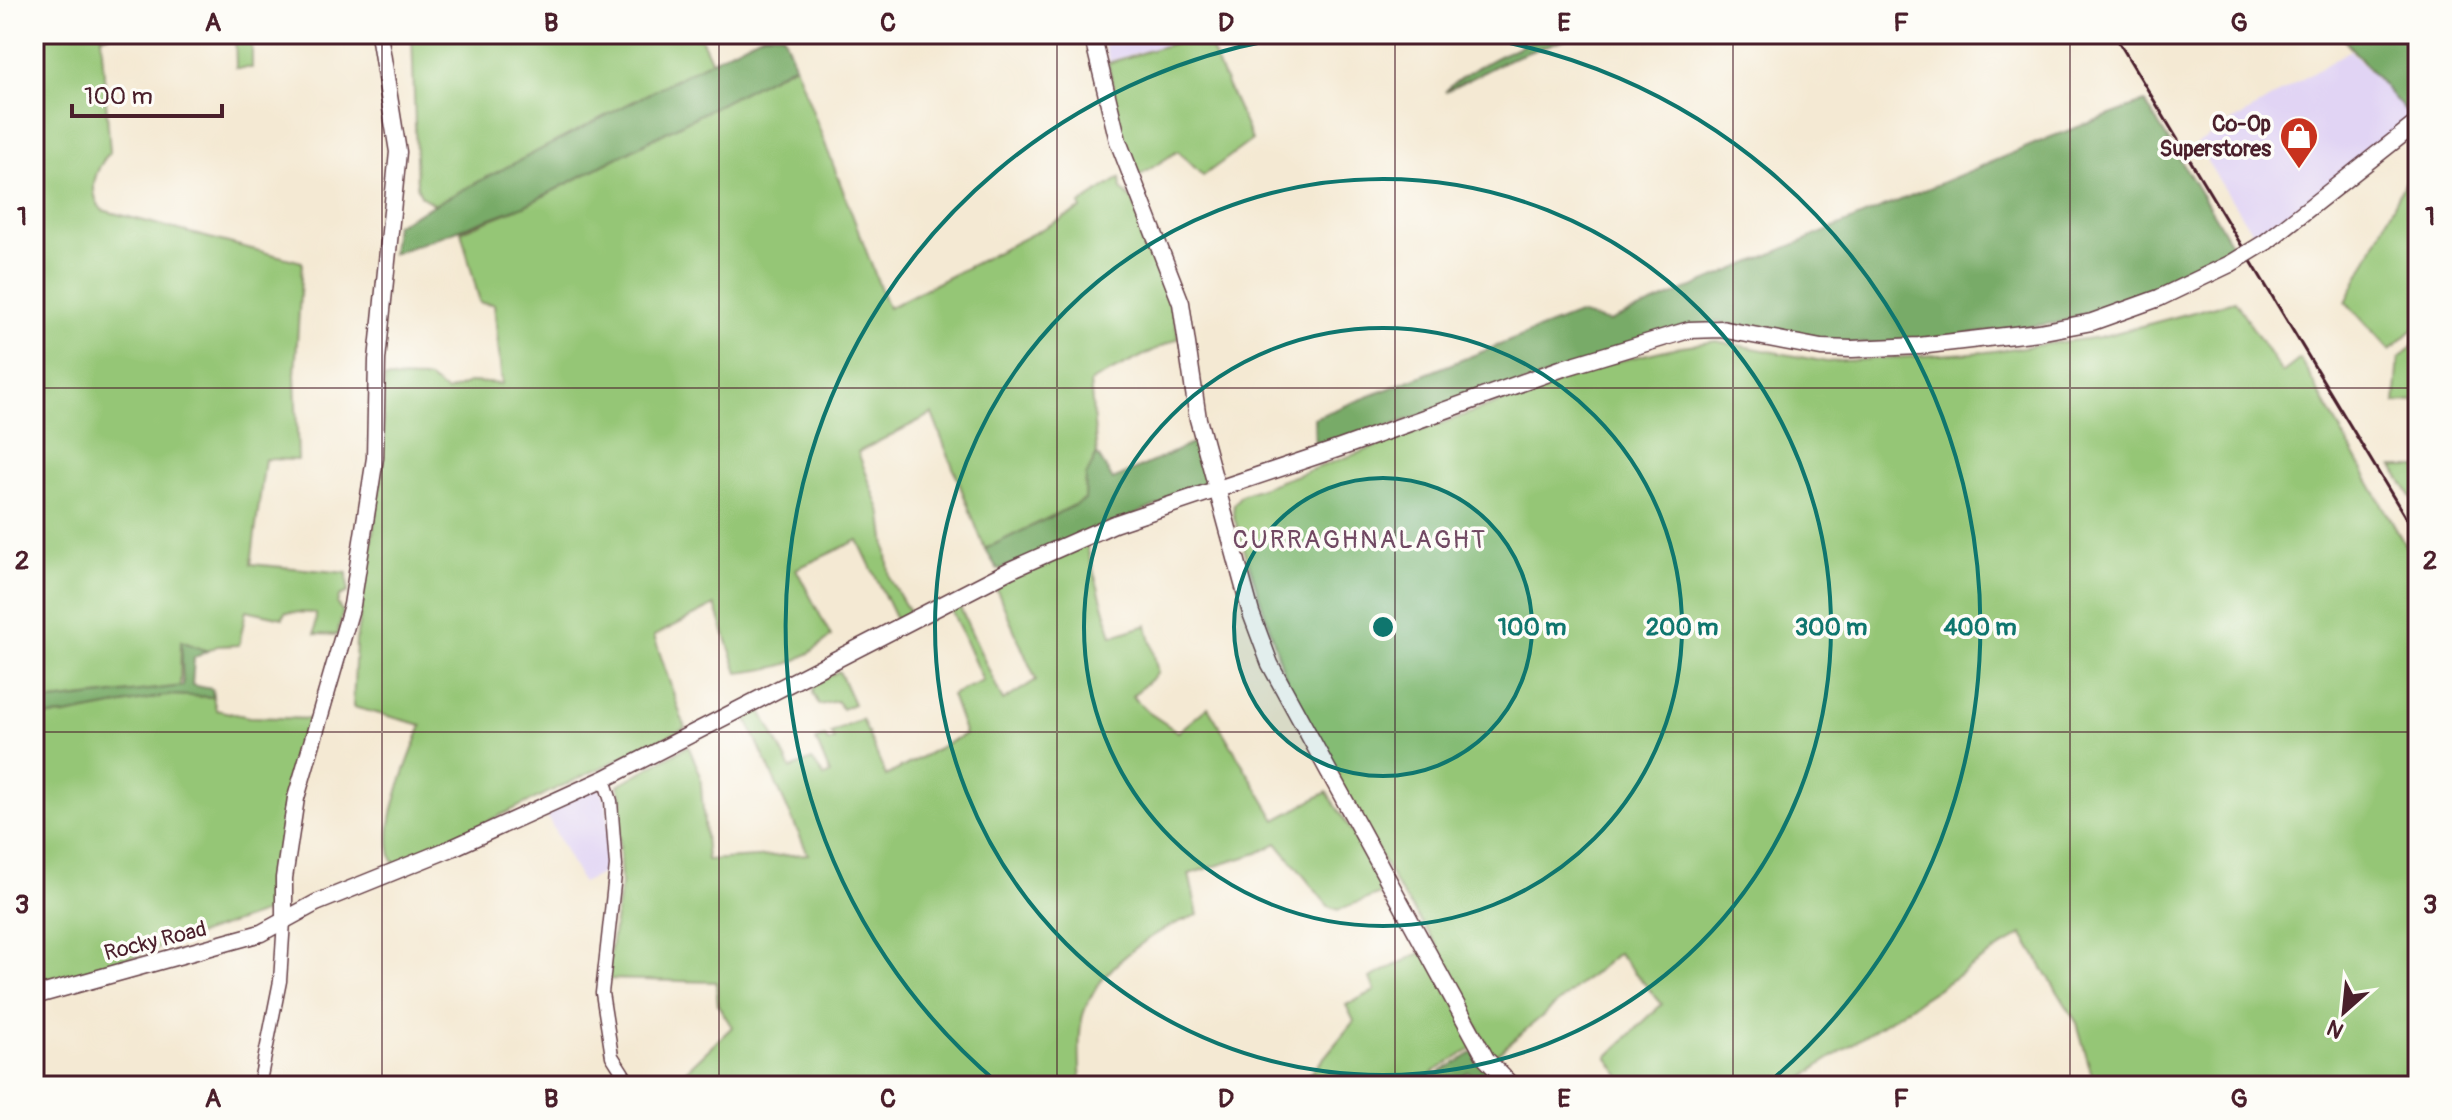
<svg xmlns="http://www.w3.org/2000/svg" width="2452" height="1120" font-family="Pangolin,sans-serif">
<rect width="100%" height="100%" fill="#fdfcf7"/>
<filter id="ink" filterUnits="userSpaceOnUse"><feTurbulence type="fractalNoise" baseFrequency=".0125" numOctaves="2"/><feDisplacementMap in="SourceGraphic" scale="16" xChannelSelector="R" yChannelSelector="G"/><feConvolveMatrix kernelMatrix="1 2 1 2 8 2 1 2 1" color-interpolation-filters="sRGB"/></filter>
<filter id="wash" filterUnits="userSpaceOnUse"><feTurbulence type="fractalNoise" baseFrequency=".006" numOctaves="4" result="noise"/><feDisplacementMap in="SourceGraphic" scale="32" xChannelSelector="R" yChannelSelector="G"/><feGaussianBlur stdDeviation="1.8" result="paint"/><feColorMatrix in="noise" values="0 0 0 0 0 0 0 0 0 0 0 0 0 0 0 0 0 1.4 0 .05"/><feComposite in="paint" operator="in"/></filter>
<g filter="url(#wash)">
<rect width="100%" height="100%" fill="#f4e9d3"/>
<!-- built -->
<g fill="#e1d4f4">
<path d="M1101,34h99l-91,27z"/>
<path d="M2350,50l61,68 -154,122 -61,-96z"/>
<path d="M599,786l8,20 3,64 -28,13 -37,-71z"/>
</g>
<!-- green -->
<g fill="#95c676" stroke="#707250" stroke-width="2">
<path d="M34,34h77l-10,3 9,115c-15,17 -23,39 -8,58l200,52 -7,113 3,85 -33,-1 -14,105 96,9 1,19 -9,4 -2,8 6,8 -6,23 -22,-1 1,-21 -31,-1 -2,6 -37,-8 -7,35 -22,1 -10,5 -26,-10 -1,46 -146,16z"/>
<path d="M235,34h17v34h-16z"/>
<path d="M412,34h287l13,28 -276,143 -14,-8 -5,-10z"/>
<path d="M1204,34l48,106 -49,36 -25,-25 -39,25 -16,-38 -15,-75z"/>
<path d="M795,65l93,243 193,-99 -1,-5 40,-26 1,11 12,12 27,65 19,72 -89,44 7,72 -11,22 -1,24 -100,49 -53,-135 -74,38 24,63 8,64 22,38 -15,5 -39,-82 -62,29 35,67c-32,29 -51,32 -93,37l-23,-68 -61,31 31,92 -290,137c-20,-33 15,-105 27,-140l-69,-18 3,-66 25,-160 3,-103 45,1 18,13 24,-10 31,2 -8,-80 -14,-1 -19,-72 63,-25z"/>
<path d="M2416,160l2,165 -28,25 -44,-48z"/>
<path d="M2235,301l47,72 18,-14 118,209v518h-323l-18,-63 -55,-89 -205,133 -22,19h-168l-20,-29 55,-53 -44,-51 -125,104 -58,-115 -37,-54 -109,-200 -56,-174 1,-10 7,-9 369,-132 72,-17 34,-5 111,21 159,-10 114,-15z"/>
<path d="M2418,340v61l-23,2 4,-44z"/>
<path d="M2393,467h25v41l-23,-38z"/>
<path d="M1085,541l27,95 35,-11 11,48 -26,23 16,16 30,20 30,-25 68,113 51,-28 28,45 28,56 -45,17 -10,-4 -51,-63 -19,10 -69,21 9,41c-44,14 -98,52 -114,97 -7,20 -4,53 -3,74h-411l62,-59 -14,-22 -2,-23 -110,-3 15,-95 -3,-80 5,-2 -5,-17 70,-39 12,27 7,87 101,-6 -63,-139 13,-10 33,64 21,-9 13,17 5,-3 -14,-34 9,-4 3,6 6,-2 -3,-7 31,-14 24,57 79,-42 -14,-39 32,-14 -33,-74 8,-4 45,98 33,-21 -42,-96z"/>
<path d="M839,671l15,33 -12,5 -5,-8 -18,4 -6,-12 1,-9z"/>
<path d="M170,695l43,2 3,13 33,7 65,2 -30,87 -10,97 -5,8 -235,79v-273l31,-2z"/>
<path d="M1426,950l52,95 -68,41h-122l25,-15 41,-50 -8,-16 29,-14 -5,-13z"/>
</g>
<!-- forest -->
<g fill="#78ab67" stroke="#616549" stroke-width="2">
<path d="M763,34h20l12,31 -271,141 -132,48 3,-29z"/>
<path d="M1548,34h31l-72,26 -62,32c18,-22 75,-46 103,-58z"/>
<path d="M2339,34h62l17,33v46l-7,5z"/>
<path d="M2145,102l91,149 -32,20 -55,24 -92,28 -166,20 -65,1 -107,-22 -404,127 -1,-31 264,-104 31,8 442,-185z"/>
<path d="M1198,441l10,44 -210,85 -13,-21 100,-49 1,-24 11,-22 16,26z"/>
<path d="M181,641l26,10 -13,7 -2,27 20,4 1,8 -43,-2 -105,20 -31,2v-14l149,-17z"/>
<path d="M1477,1050l28,36h-20l-17,-14 -21,14h-30z"/>
</g>
</g>
<g filter="url(#ink)">
<g fill="none" stroke-linecap="round" stroke-linejoin="round">
<defs>
<g id="street">
<path d="M604,779l7,22 5,65 -14,127 10,63 19,30"/>
<path d="M259,1086l21,-105 4,-60"/>
</g>
<g id="secondary">
<path d="M1092,34l26,107 63,162 17,116 53,194 19,51 216,395 26,27"/>
<path d="M2266,242l152,-120"/>
<path d="M284,921v-43l12,-80 56,-193 23,-147 2,-98 21,-208 -19,-118"/>
<path d="M34,996l227,-63 55,-30 136,-55 152,-69 406,-209 104,-46 226,-76 223,-80 126,-38 32,-1 100,19 31,1 67,-3 120,-14 53,-10 67,-24 71,-34"/>
</g>
</defs>
<!-- street casing -->
<use href="#street" stroke="#643d44" stroke-width="15"/>
<!-- secondary casing -->
<use href="#secondary" stroke="#643d44" stroke-width="19"/>
<!-- street -->
<use href="#street" stroke="#fff" stroke-width="12"/>
<!-- secondary -->
<use href="#secondary" stroke="#fff" stroke-width="16"/>
<!-- rail -->
<path stroke="#4a1f2b" stroke-width="3" d="M2114,34l304,504"/>
<defs>
<path id="secondary-bridge" d="M2230,264l36,-22"/>
</defs>
<!-- secondary-bridge casing -->
<use href="#secondary-bridge" stroke="#643d44" stroke-width="19" stroke-linecap="butt"/>
<!-- secondary-bridge -->
<use href="#secondary-bridge" stroke="#fff" stroke-width="16"/>
</g>
</g>
<!-- grid -->
<path fill="none" stroke="#4a1f2b" stroke-width="2" stroke-opacity="0.55" d="M382,34v1052M719,34v1052M1057,34v1052M1395,34v1052M1733,34v1052M2070,34v1052M34,388h2384M34,732h2384"/>
<!-- distance rings -->
<circle cx="1383" cy="627" r="149" fill="#0f766e" fill-opacity=".12"/>
<g fill="none" stroke="#0f766e" stroke-width="4">
<circle cx="1383" cy="627" r="149"/>
<circle cx="1383" cy="627" r="299"/>
<circle cx="1383" cy="627" r="448"/>
<path d="M999 1084A597 597 0 0 1 1310 34M1456 34A597 597 0 0 1 1767 1084"/>
</g>
<!-- icons -->
<defs>
<symbol id="shop-pin" viewBox="-11 -11 22 30"><path d="M0 17L-7.5 6A9.5 9.5 0 1 1 7.5 6Z" fill="#c8321e" stroke="#fdfcf7"/><path d="M-5-2.5h2.3a2.7 3.5 0 0 1 5.4 0H5L5.5 6h-11ZM-1.5-2.5h3a1.5 2.3 0 0 0-3 0Z" fill="#fff"/></symbol>
</defs>
<g fill-rule="evenodd">
<use href="#shop-pin" x="2277" y="114" width="44" height="60"/>
</g>
<g text-anchor="middle" stroke-width="7" stroke-linejoin="round" paint-order="stroke">
<!-- poi labels -->
<g font-size="22" font-weight="bold" fill="#4a1f2b" stroke="#fdfcf7" text-anchor="end">
<text x="2271" y="131">Co-Op<tspan x="2271" dy="25">Superstores</tspan></text>
</g>
<!-- street labels -->
<g font-size="22" fill="#4a1f2b" stroke="#fdfcf7">
<text transform="translate(155 940) rotate(-14)" y="8">Rocky Road</text>
</g>
<!-- quarter labels -->
<g font-size="26" letter-spacing="2" fill="#714963" stroke="#fdfcf7">
<text x="1360" y="548">CURRAGHNALAGHT</text>
</g>
</g>
<circle cx="1383" cy="627" r="12" fill="#0f766e" stroke="#fdfcf7" stroke-width="4"/>
<g font-size="24" text-anchor="middle" font-weight="bold" fill="#0f766e" stroke="#fdfcf7" stroke-width="7" stroke-linejoin="round" paint-order="stroke">
<text x="1532" y="635">100 m</text>
<text x="1682" y="635">200 m</text>
<text x="1831" y="635">300 m</text>
<text x="1980" y="635">400 m</text>
</g>
<!-- margin -->
<rect width="2452" height="1120" fill="none" stroke="#fdfcf7" stroke-width="88"/>
<!-- north arrow -->
<g transform="translate(2344 1012) rotate(207)" stroke="#fdfcf7" stroke-width="6" paint-order="stroke">
<path d="M0-6L14 30L0 20L-14 30Z" fill="#4a1f2b"/>
<text y="-12" font-size="22" font-weight="bold" text-anchor="middle" fill="#4a1f2b">N</text>
</g>
<!-- scale -->
<path d="M72 104v12h150v-12" fill="none" stroke="#4a1f2b" stroke-width="4"/>
<text x="84" y="104" font-size="24" fill="#4a1f2b" stroke="#fdfcf7" stroke-width="6" paint-order="stroke">100 m</text>
<rect x="44" y="44" width="2364" height="1032" fill="none" stroke="#4a1f2b" stroke-width="3"/>
<g font-size="26" text-anchor="middle" font-weight="bold" fill="#4a1f2b">
<text x="213" y="31">A</text>
<text x="551" y="31">B</text>
<text x="888" y="31">C</text>
<text x="1226" y="31">D</text>
<text x="1564" y="31">E</text>
<text x="1901" y="31">F</text>
<text x="2239" y="31">G</text>
<text x="22" y="225">1</text>
<text x="2430" y="225">1</text>
<text x="22" y="569">2</text>
<text x="2430" y="569">2</text>
<text x="22" y="913">3</text>
<text x="2430" y="913">3</text>
<text x="213" y="1107">A</text>
<text x="551" y="1107">B</text>
<text x="888" y="1107">C</text>
<text x="1226" y="1107">D</text>
<text x="1564" y="1107">E</text>
<text x="1901" y="1107">F</text>
<text x="2239" y="1107">G</text>
</g>
</svg>
